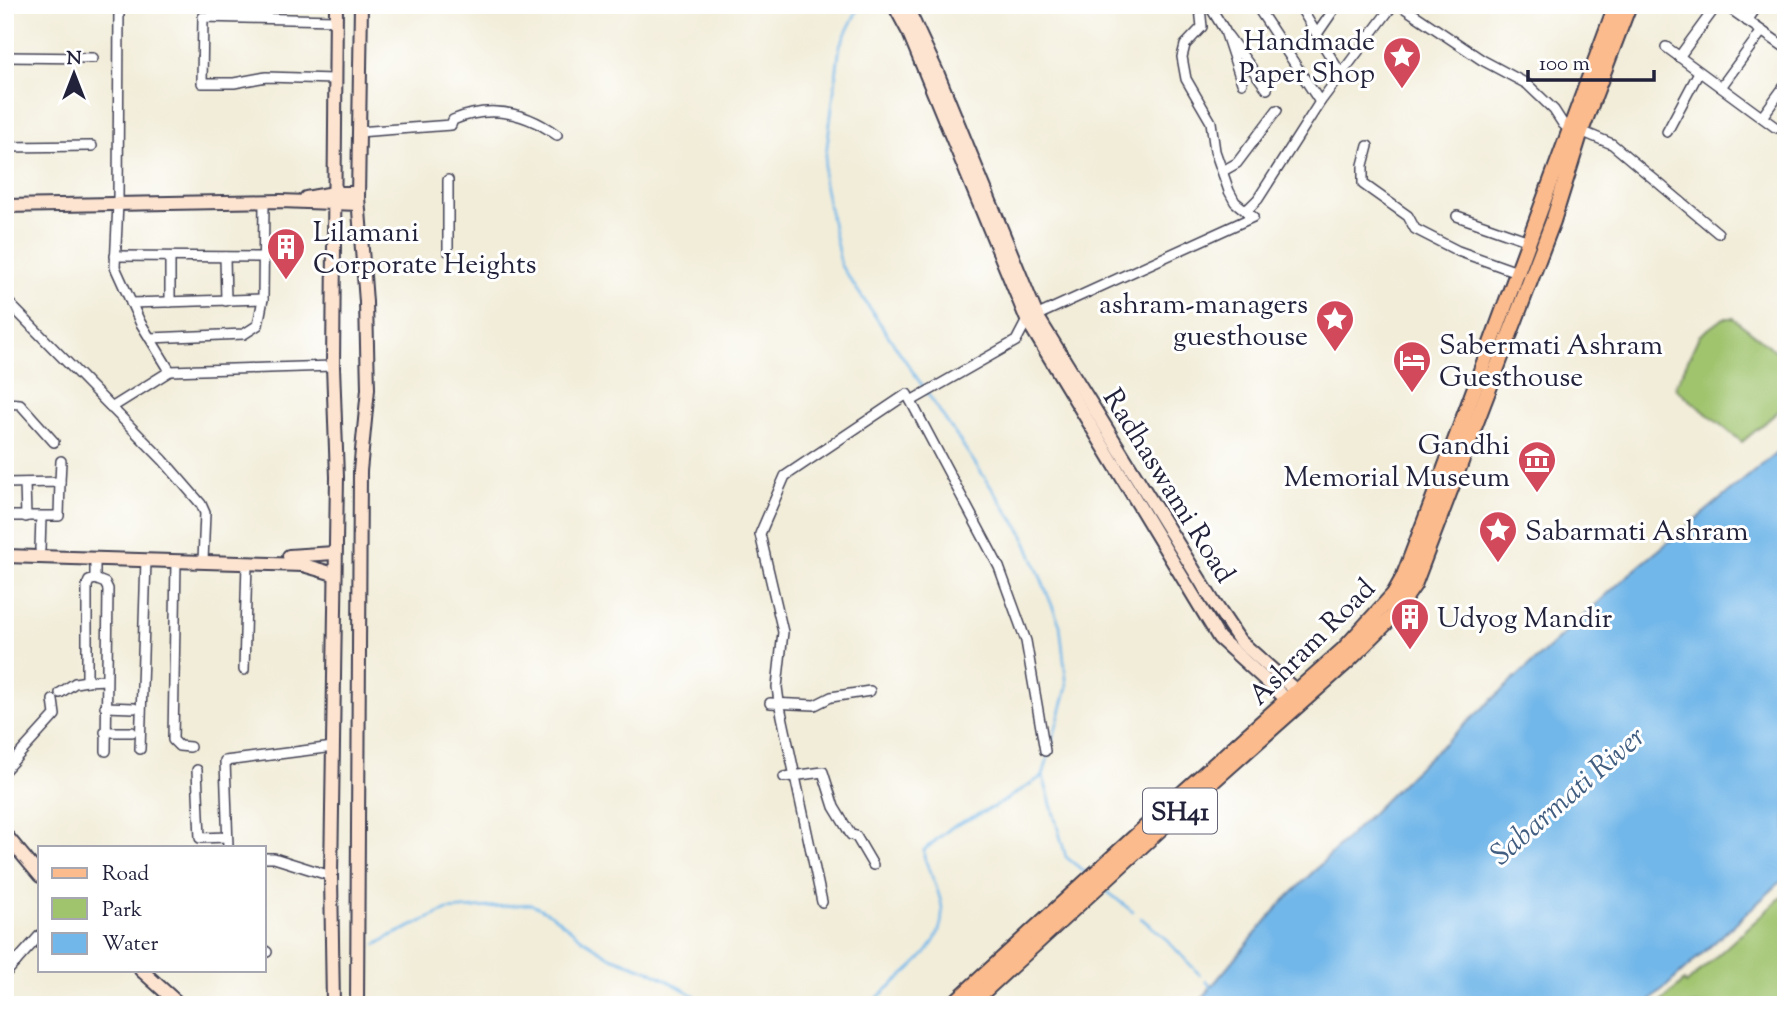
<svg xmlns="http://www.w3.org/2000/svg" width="1791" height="1010" font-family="'Sorts Mill Goudy',serif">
<rect width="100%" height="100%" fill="#fff"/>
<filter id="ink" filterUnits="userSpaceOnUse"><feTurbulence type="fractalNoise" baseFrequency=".0143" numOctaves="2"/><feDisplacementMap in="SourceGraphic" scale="14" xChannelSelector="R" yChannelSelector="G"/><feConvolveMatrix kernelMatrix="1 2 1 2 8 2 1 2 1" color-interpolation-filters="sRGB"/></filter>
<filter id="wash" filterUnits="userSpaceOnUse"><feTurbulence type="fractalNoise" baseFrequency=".00686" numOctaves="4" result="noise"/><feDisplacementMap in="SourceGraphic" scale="28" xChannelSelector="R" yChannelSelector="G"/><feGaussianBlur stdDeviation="1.57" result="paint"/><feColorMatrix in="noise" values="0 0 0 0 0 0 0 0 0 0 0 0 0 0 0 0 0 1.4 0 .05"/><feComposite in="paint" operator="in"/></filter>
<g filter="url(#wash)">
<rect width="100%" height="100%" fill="#f2edd9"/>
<!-- green -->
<g fill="#a0c46e" stroke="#617354" stroke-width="2">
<path d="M1723,318h10l53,41v46l-44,37 -67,-54 24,-52z"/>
<path d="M1786,893v105l-7,7h-121l26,-24 2,3z"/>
</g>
<!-- water -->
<path fill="#72b7e9" stroke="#4a6c92" stroke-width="2" d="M1786,445v432l-140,128h-450l82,-98 135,-135 213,-195z"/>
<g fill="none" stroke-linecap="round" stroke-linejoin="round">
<!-- stream -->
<g stroke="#72b7e9" stroke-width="2.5">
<path d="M860,5l-20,40 -17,133 18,88 182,268 37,91 7,62 -24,89 23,81 20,16"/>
<path d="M1104,889l29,23"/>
<path d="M1141,918l24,20 35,37"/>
<path d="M376,945l15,-9 56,-26 84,-6 20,10 33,26 27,17 41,15 47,26 19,7"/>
<path d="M1206,981l7,8"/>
<path d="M870,1005c26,-28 76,-53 72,-97 -2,-17 -13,-36 -18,-52v-6l28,-23 44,-21 47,-30"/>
</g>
</g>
</g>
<g filter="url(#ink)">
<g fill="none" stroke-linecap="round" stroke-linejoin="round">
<defs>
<g id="street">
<path d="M1202,5l-2,3 2,19 -17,18 -3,12 4,22 25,43 4,29 14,40 6,11 11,9 12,-12 62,-97 73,-97"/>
<path d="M1209,5l16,26 17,52"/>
<path d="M1256,5l64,97"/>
<path d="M1299,5l42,69"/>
<path d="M1400,5l82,55 45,24 27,26 9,14 7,6"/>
<path d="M1725,5l61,43"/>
<path d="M1747,21l11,-16"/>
<path d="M1317,34l20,-29"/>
<path d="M1228,36l39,53"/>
<path d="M1666,47l109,80 6,2 5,-2"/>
<path d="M5,57l88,1"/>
<path d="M1679,57l38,-52"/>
<path d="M334,79l-68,-2 -32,6h-32l1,-66 133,3"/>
<path d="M1721,87l41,-56"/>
<path d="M1762,117l24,-33"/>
<path d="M1581,131l31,13 106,89"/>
<path d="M358,132l93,-7 2,-5c38,-16 72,-8 104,15"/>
<path d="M1667,132l32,-60"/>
<path d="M1368,146l-5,19v19l45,32 7,13 43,22 59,21"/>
<path d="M5,147l87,-1"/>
<path d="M1223,171l14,-8 40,-53"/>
<path d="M448,180v71"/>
<path d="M1457,216l72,25"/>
<path d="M115,256l148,1"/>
<path d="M225,257l1,44"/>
<path d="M5,299l158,161 38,44 4,9 -2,48"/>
<path d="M170,302v-45"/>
<path d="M131,303l132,-4"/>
<path d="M150,338l94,-4 14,-9 5,-26 1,-97"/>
<path d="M170,371l163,-5"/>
<path d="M911,401l105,-60 11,-21 226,-103 -7,-6"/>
<path d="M5,403l15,1 34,38"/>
<path d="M111,408l59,-37 -30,-49 -25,-55 3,-64 1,-198"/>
<path d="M60,482l1,-21"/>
<path d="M5,483l55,-1 -1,34h-54"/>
<path d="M25,483l1,34"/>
<path d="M40,549l1,-32"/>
<path d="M95,558v21"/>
<path d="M176,561l-3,179 6,6 11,1"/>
<path d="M244,670l3,-107"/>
<path d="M60,693l15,-10 12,-2"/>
<path d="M770,703l45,2 16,-8 39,-6"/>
<path d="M105,707l29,1"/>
<path d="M105,732h27"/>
<path d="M140,749l6,-189"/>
<path d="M106,751l2,-162 -3,-6 -10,-4 -6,2 -2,5v95l19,-1"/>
<path d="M5,770l50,-55 -2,-15"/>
<path d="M197,770l3,68 27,-1"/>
<path d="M784,777l39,-5 11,35 17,28 5,1 17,29"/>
<path d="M228,847l-3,-86 108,-14"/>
<path d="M264,858h10l57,18"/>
<path d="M822,902l-43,-200 -2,-15 6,-55 -23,-98 25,-58 122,-82 92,173 27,74 19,110"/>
<path d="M264,950l3,2"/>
<path d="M5,953l11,9"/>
<path d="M5,974l35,-39"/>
</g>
<g id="secondary">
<path d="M894,5l15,28 118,287 192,318 75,68"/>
<path d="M906,5l31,67 100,244 176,285 27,40 63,56"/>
<path d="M306,198l28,-5h24"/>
<path d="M5,206l276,-5 77,3"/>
<path d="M5,556l298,9 31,9"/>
<path d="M289,556l45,-3"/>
<path d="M5,834l35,42"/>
<path d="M141,970l39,35"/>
<path d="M333,1005l-2,-129 6,-399 -4,-111 3,-361"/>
<path d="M357,1005l3,-534 8,-82 -2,-87 -8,-105 3,-192"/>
</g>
<g id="primary">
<path d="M952,1005l234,-215 157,-140 51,-56 9,-16 39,-102 174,-471"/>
<path d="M969,1005l225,-207 155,-138 43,-43 22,-32 139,-364 28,-90 48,-126"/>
</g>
</defs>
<!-- street casing -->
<use href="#street" stroke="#414053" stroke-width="12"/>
<!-- secondary casing -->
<use href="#secondary" stroke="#414053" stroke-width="16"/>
<!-- primary casing -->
<use href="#primary" stroke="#414053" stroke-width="18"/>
<!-- street -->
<use href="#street" stroke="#fff" stroke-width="9"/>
<!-- secondary -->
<use href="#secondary" stroke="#fde4d1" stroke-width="12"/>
<!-- primary -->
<use href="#primary" stroke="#fbbb8d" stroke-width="14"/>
</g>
</g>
<!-- icons -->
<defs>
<symbol id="sight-pin" viewBox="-11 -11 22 30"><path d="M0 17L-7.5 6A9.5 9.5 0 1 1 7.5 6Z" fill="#d1495b" stroke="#fff"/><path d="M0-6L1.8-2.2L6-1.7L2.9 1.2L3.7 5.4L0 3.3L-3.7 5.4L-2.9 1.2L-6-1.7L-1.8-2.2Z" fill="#fff"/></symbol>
<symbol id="building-pin" viewBox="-11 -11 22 30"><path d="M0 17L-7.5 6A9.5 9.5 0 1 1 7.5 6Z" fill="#d1495b" stroke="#fff"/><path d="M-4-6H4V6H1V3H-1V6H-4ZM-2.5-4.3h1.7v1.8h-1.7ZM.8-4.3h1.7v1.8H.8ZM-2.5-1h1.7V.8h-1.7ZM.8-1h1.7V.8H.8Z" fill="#fff"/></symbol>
<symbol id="hotel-pin" viewBox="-11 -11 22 30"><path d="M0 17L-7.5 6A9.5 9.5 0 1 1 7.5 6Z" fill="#d1495b" stroke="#fff"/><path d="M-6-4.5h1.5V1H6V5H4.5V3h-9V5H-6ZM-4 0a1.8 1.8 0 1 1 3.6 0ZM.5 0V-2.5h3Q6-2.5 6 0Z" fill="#fff"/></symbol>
<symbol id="museum-pin" viewBox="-11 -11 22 30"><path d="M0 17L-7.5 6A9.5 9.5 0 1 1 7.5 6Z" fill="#d1495b" stroke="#fff"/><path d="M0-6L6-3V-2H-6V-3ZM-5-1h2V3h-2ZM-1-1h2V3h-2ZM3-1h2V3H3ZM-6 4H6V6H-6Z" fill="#fff"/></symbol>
</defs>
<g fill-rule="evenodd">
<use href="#sight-pin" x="1380" y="34" width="44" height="60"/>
<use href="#building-pin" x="264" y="225" width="44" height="60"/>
<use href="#sight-pin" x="1313" y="297" width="44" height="60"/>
<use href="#hotel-pin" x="1390" y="338" width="44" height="60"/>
<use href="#museum-pin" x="1515" y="438" width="44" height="60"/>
<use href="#sight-pin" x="1476" y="508" width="44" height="60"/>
<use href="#building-pin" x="1388" y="595" width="44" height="60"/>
</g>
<g text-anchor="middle" stroke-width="6" stroke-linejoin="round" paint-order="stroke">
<!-- shield labels -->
<rect fill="#fff" stroke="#646476" stroke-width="2" x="1143" y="788.5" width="74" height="45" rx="5"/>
<g font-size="26" font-weight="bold" fill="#22223b">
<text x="1180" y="820">SH41</text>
</g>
<!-- poi labels -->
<g font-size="28" fill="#22223b" stroke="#fff" text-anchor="start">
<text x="1375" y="50" text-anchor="end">Handmade<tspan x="1375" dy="32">Paper Shop</tspan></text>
<text x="313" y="241">Lilamani<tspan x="313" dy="32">Corporate Heights</tspan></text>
<text x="1308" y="313" text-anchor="end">ashram-managers<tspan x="1308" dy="32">guesthouse</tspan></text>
<text x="1439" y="354">Sabermati Ashram<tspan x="1439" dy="32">Guesthouse</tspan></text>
<text x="1510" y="454" text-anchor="end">Gandhi<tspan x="1510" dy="32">Memorial Museum</tspan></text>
<text x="1525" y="540">Sabarmati Ashram</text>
<text x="1437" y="627">Udyog Mandir</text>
</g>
<!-- street labels -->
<g font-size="28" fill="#22223b" stroke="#fff">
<text transform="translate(1170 485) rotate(58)" y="10">Radhaswami Road</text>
<text transform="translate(1311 641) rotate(-45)" y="10">Ashram Road</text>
</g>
<!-- water labels -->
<g font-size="30" font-style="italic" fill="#425e81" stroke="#fff">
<text transform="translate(1567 795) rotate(-41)" y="10">Sabarmati River</text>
</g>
</g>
<!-- margin -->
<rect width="1791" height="1010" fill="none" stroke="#fff" stroke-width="28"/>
<!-- legend -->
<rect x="38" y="846" width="228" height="126" fill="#ffffff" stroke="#a7a7b1" stroke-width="2"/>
<rect x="52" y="868" width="35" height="10" fill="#fbbb8d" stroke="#a7a7b1" stroke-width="2"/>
<text x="102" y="880" font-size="21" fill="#22223b">Road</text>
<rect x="52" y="898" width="35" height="21" fill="#a0c46e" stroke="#a7a7b1" stroke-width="2"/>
<text x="102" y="916" font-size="21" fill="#22223b">Park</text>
<rect x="52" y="933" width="35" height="21" fill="#72b7e9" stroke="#a7a7b1" stroke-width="2"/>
<text x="102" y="950" font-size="21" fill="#22223b">Water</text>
<!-- north arrow -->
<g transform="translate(74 74)" stroke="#ffffff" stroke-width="5" paint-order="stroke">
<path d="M0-5L12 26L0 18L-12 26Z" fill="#22223b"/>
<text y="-10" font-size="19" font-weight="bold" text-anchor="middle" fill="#22223b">N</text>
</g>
<!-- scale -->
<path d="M1528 70v10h126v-10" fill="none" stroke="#22223b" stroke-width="3.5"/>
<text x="1539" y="70" font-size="21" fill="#22223b" stroke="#ffffff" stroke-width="5" paint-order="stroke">100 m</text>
</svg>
